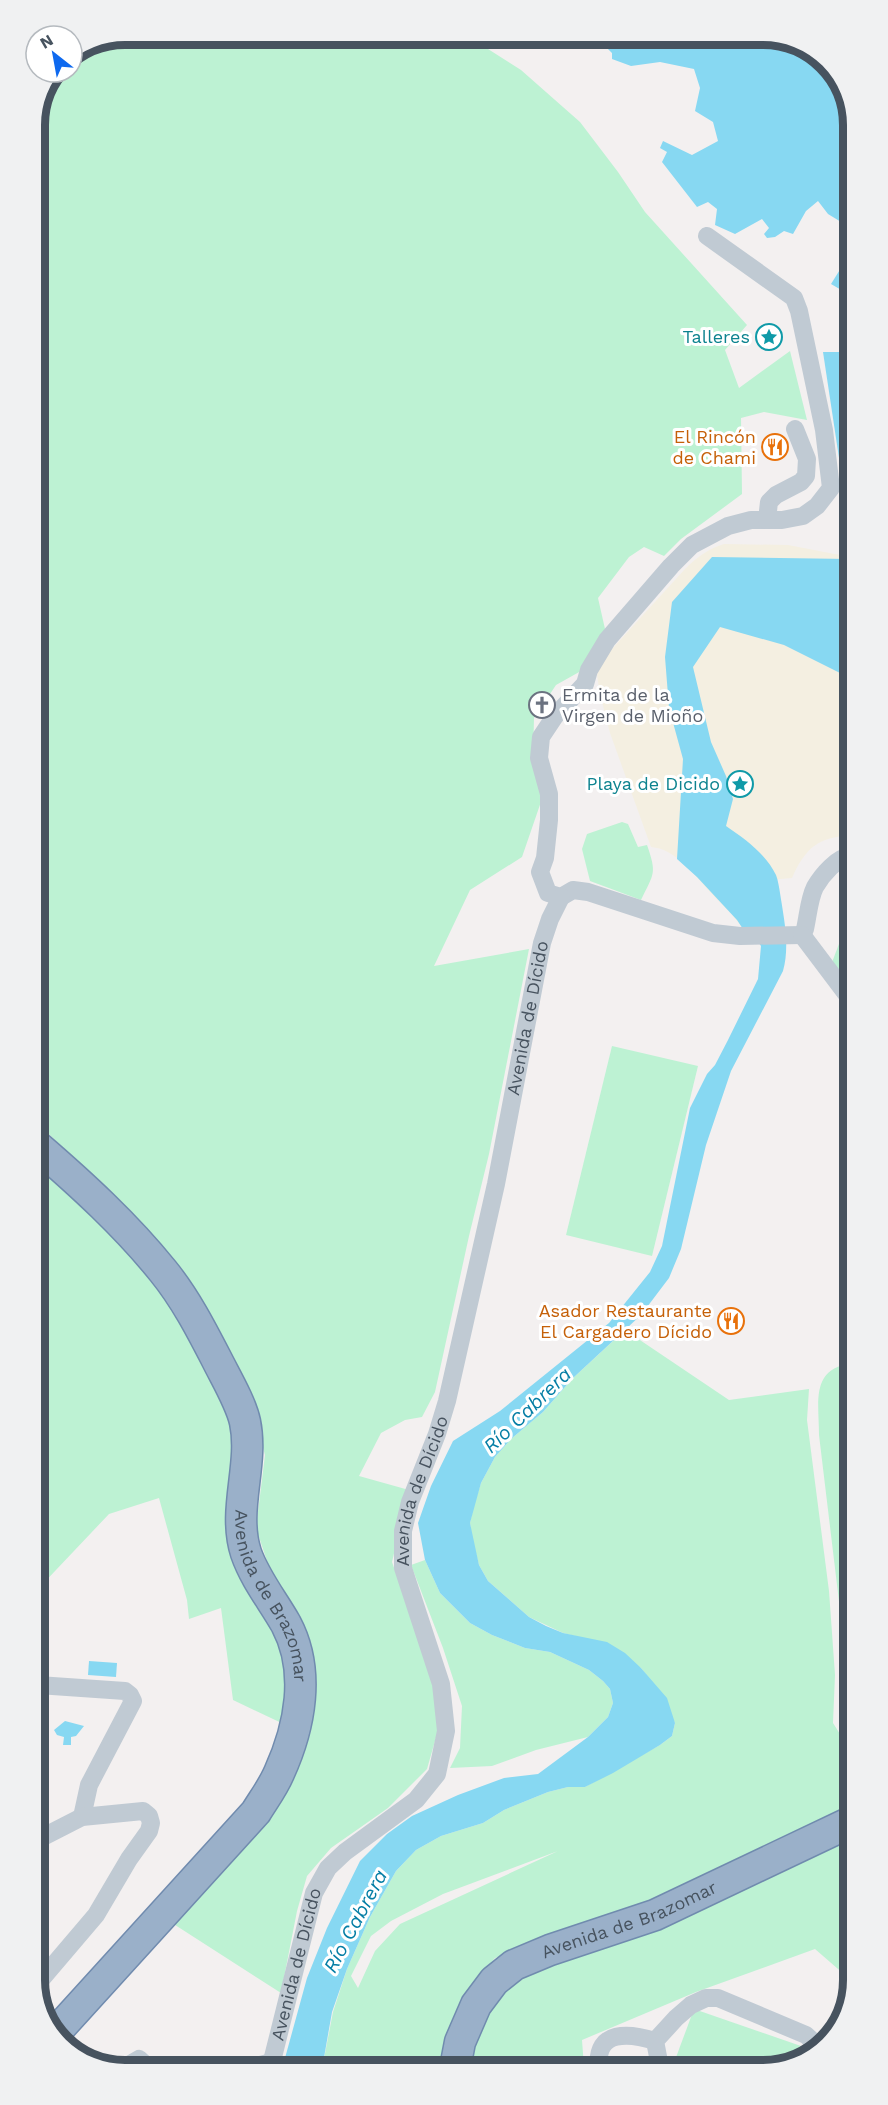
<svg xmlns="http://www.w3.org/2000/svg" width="888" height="2105" font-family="'Work Sans',sans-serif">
<rect width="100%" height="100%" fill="#f3f0f0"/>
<!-- green -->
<g fill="#bdf2d3" fill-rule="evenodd">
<path d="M125,35h341l55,35 59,52 38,50 27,40 102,113 -22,25 14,38 51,-37 17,69 -43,-8 -23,6 1,76 -61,45 -17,17 -20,-9 -15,10 -31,41 7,31 -24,42 -25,14 -22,33 -1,40 10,38 -21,61 -52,33 -36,76 95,-17 -40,205 -20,82 -34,156 -13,25 -17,3 -24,13 -22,43 50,14 -17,72 43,123 4,42 -12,42 -39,39 -57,40 -24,28 -10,35 -16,82 -109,-70 108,-126 24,-46 6,-54 -18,-91 -24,-42 -12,-36 9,-73 -13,-47 -116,-187 -63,-64 -36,-34 -2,-1004 21,-47h16v-16z"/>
<path d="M622,822l6,2 10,23 9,-2c10,29 7,28 -6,55l-51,-19 -8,-32 5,-15z"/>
<path d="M851,912v83l-20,-30z"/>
<path d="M612,1046l86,20 -46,190 -86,-21z"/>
<path d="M37,1157l114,112 83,142 3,77 52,172 1,67 -57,-27 -12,-92 -32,11 -2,-19 -28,-102 -50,16 -71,75z"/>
<path d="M625,1330l104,70 80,-11 -2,31 22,171 6,84 -2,48 17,27 3,-1v55l-18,12 -174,87 -166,55 -28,33 -26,69v8l-119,1 11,-57 14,-43 23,-52 26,-46 20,-21 25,-14 42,-13 21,-13 44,-18 20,-5h17l75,-42 12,-9 3,-13 -23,-41 -11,-14 -58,-30 -20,-5 -34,-16 -41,-36 -9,-16 -7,-27 -2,-15 4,-18 7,-22 14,-26 16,-18 32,-27 30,-34zM558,1851l-158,73 -25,27 -17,37 -7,-12 20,-40 20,-15 52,-27z"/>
<path d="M852,1363l1,355 -34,-283c0,-33 -9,-66 33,-72z"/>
<path d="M425,1560l15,33 30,30 22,12 33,13 25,4 39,18 14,11 7,8 3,14 -5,14 -20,20 -52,13 -44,16 -42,2 10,-20 2,-42 -19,-58 -32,-83z"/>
<path d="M853,1830v152l-38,-33 -119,43 -114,48 2,27 -116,1 5,-27 14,-31 24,-28z"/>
<path d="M694,2009l107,37 -6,18 -3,2 -115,1 -2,-7z"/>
</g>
<!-- sand -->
<path fill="#f4efe1" d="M724,544l64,1 62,12 1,279c-33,0 -46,13 -59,42l-23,2 -26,49c-9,-14 -21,-24 -32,-36 -16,-17 -34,-44 -60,-46l-41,-114 -10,-39 -3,-19 5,-15 83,-91c12,-12 23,-20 39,-25z"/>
<!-- water -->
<g fill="#87d8f2">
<path d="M580,35h189l49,18 31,43v183l-6,12 -12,-7 10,-16 5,-43 -18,-11 -10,-13 -12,10 -13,23 -9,-3 -9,6 -8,1 -3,-4 5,-6 -7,-9 -27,15 -20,-9 2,-16 -9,-7 -11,5 -35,-45 5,-10 -7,-4 3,-7 29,14 26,-14 -5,-19 -18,-11 5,-23 -6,-19 -34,-7 -29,4 -19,-7v-6l-7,-7 -37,2 -2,-5z"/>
<path d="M823,352h26l1,137 -5,-3 -6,-28z"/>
<path d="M712,557l138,2v119l-66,-33 -64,-18 -27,40 18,75 15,34 7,23 -7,27c19,13 40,28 50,49 2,5 3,12 4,18 4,26 10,53 3,78l-52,100 -25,74 -25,104 -12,29 -28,37 -68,63 -30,34 -32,27 -16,18 -14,26 -11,40 9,42 9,16 41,36 17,9 17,7 44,9 18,11 16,15 26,30 8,25 -3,13 -12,9 -47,28 -28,14h-17l-20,5 -44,18 -21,13 -42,13 -25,14 -20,21 -26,46 -23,52 -15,43 -10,57h-40l25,-91 20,-50 33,-67 27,-27 25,-18 46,-21 46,-17 34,-4 50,-37 20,-20 5,-14 -3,-14 -7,-8 -14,-11 -39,-18 -25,-4 -33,-13 -22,-12 -30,-30 -15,-33 -7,-37 13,-37 22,-45 47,-30 109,-88 41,-51 12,-26 28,-138 17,-34 8,-9 13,-25 30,-61 3,-33 -11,-16 -7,-1 -6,-9 -40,-43 -20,-18 6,-100 -14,-51 -4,-51 7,-55z"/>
<path d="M89,1661l28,2 -1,14 -28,-2z"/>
<path d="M65,1721l19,5 -8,10 -5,1v8h-8l1,-8 -7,-2 -3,-5z"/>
</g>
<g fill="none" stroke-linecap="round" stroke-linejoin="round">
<defs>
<g id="trunk">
<path id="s2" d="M37,1146c44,38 89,79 126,125 22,27 38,58 54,89 9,18 24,43 28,62 9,43 -13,88 1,131 9,26 27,48 40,71 25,47 14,103 -7,149 -6,14 -15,26 -23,39l-200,220"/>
<path id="s3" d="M455,2068l5,-26 16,-37 18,-24 20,-16 36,-15 105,-35 198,-94"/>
</g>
</defs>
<!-- trunk casing -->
<use href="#trunk" stroke="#708bae" stroke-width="33"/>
<!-- minor -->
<g stroke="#c0cad3" stroke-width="18">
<path d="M707,236l87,62 5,13 25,119 7,58 -14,18 -14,10 -21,4h-31l-23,6 -36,19 -21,21 -64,74 -18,30 -4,14 -30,32 -14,21 -2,21 10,36v26l-4,38 -5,14 8,21 13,4 12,-7 15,2 125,41 27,3 62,-1"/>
<path d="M767,520l2,-18 7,-7 25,-13 5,-6 1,-17 -12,-30"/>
<path d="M802,935l3,-6c3,-13 4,-30 10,-42 7,-12 22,-30 36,-31"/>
<path d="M802,935l49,65"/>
<path d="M38,1685l87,6 5,4 3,6 -44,84 -7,32"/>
<path d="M39,1839l43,-22 61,-6 6,5 2,7 -2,8 -20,28 -33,56 -57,67"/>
<path d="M599,2067c-4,-38 31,-34 56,-26"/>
<path d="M660,2067l-5,-26 21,-23 15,-13 15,-7h12l88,37 13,12"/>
<path d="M245,2069l27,-7"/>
<path id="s1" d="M270,2069l44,-176 14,-25 17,-16 71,-52 21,-26 9,-43 -5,-47 -38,-116v-37l7,-29 27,-68 10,-33 49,-217 46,-241 8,-24 11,-22"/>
<path d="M120,2070l19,-11 11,10 5,1"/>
</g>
<!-- trunk -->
<use href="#trunk" stroke="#9ab0c9" stroke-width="30"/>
</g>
<!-- icons -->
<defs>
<symbol id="sight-ring" viewBox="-11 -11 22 22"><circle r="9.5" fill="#fff" stroke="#0f9aa8" stroke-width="1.5"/><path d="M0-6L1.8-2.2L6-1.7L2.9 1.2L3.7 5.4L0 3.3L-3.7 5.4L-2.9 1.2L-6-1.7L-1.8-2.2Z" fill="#0f9aa8"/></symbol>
<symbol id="restaurant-ring" viewBox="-11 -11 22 22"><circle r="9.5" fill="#fff" stroke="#e8710a" stroke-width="1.5"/><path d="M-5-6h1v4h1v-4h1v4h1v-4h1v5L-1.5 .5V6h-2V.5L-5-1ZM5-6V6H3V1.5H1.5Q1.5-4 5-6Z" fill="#e8710a"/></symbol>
<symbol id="church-ring" viewBox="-11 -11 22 22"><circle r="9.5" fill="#fff" stroke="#6b7280" stroke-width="1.5"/><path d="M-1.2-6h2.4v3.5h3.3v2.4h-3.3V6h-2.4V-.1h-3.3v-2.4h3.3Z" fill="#6b7280"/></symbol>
</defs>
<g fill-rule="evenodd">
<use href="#sight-ring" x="754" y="322" width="30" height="30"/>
<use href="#restaurant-ring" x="760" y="432" width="30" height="30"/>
<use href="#church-ring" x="527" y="690" width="30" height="30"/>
<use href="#sight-ring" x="725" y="769" width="30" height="30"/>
<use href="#restaurant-ring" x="716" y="1306" width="30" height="30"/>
</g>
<g text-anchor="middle" stroke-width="6" stroke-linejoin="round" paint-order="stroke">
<!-- culture labels -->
<g font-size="18" fill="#0d838f" stroke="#fff" text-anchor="end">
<text x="750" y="343">Talleres</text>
<text x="720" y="790">Playa de Dicido</text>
</g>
<!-- food labels -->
<g font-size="18" fill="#c56008" stroke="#fff" text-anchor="end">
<text x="756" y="443">El Rincón<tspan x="756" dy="21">de Chami</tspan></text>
<text x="712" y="1317">Asador Restaurante<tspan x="712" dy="21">El Cargadero Dícido</tspan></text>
</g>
<!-- worship labels -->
<g font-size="18" fill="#5b616d" stroke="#fff" text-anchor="start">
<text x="562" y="701">Ermita de la<tspan x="562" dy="21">Virgen de Mioño</tspan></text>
</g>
<!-- street labels -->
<g font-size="18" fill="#47535f" stroke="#fff">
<text dy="6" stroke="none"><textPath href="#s1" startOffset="1134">Avenida de Dícido</textPath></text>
<text dy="6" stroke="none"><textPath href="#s1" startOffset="648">Avenida de Dícido</textPath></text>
<text dy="6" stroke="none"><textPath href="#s2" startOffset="531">Avenida de Brazomar</textPath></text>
<text dy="6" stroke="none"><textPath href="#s3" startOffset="246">Avenida de Brazomar</textPath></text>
<text dy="6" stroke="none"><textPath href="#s1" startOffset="108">Avenida de Dícido</textPath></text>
</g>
<!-- water labels -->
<g font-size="20" font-style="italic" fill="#057ea5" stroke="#fff">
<text transform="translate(527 1410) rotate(-44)" y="7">Río Cabrera</text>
<text transform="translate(355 1921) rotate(-62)" y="7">Río Cabrera</text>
</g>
</g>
<!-- crop -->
<path d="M0 0H888V2105H0ZM125 45H763A80 80 0 0 1 843 125V1980A80 80 0 0 1 763 2060H125A80 80 0 0 1 45 1980V125A80 80 0 0 1 125 45Z" fill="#f0f1f2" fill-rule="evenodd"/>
<path fill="none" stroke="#47535f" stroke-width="8" d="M125 45H763A80 80 0 0 1 843 125V1980A80 80 0 0 1 763 2060H125A80 80 0 0 1 45 1980V125A80 80 0 0 1 125 45Z"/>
<!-- north arrow -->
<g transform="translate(54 54) rotate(329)"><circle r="28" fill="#ffffff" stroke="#b5babf" stroke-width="1.5"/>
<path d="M0-4.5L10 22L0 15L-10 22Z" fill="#0e69ef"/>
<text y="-9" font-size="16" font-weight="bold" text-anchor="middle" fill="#47535f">N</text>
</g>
</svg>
